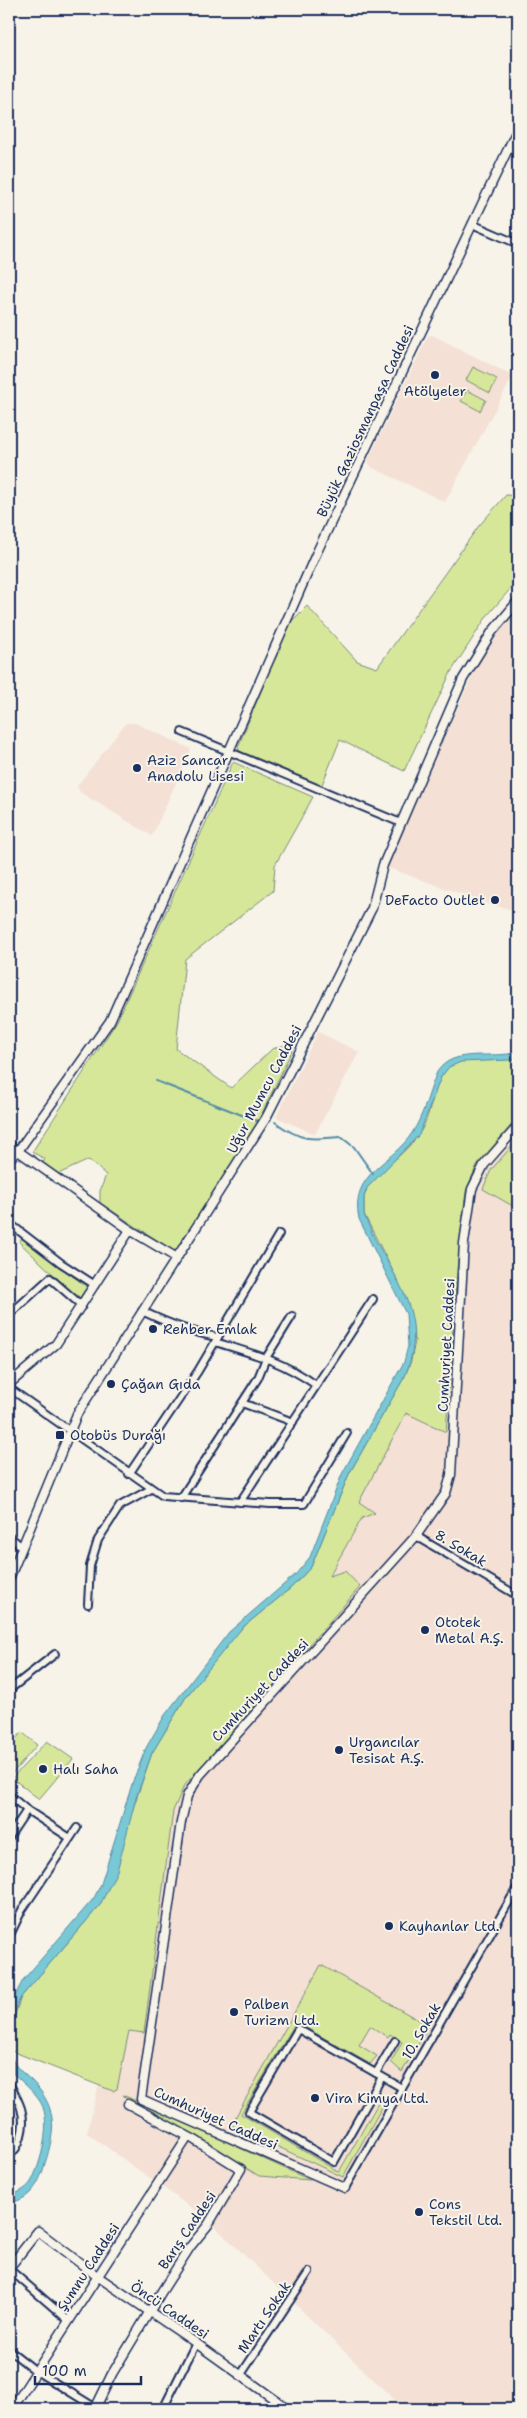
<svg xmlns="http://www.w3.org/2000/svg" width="527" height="2418" font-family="'Shantell Sans',sans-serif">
<rect width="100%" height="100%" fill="#f7f3e8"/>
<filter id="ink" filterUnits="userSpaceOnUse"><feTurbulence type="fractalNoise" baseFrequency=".02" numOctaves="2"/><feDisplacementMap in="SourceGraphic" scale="10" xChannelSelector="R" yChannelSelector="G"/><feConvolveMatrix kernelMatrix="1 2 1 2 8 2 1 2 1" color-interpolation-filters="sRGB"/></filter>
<g filter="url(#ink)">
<!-- built -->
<g fill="#f4e0d4">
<path d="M432,335l81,41 -68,126 -74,-35 -3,-7 60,-124z"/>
<path d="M518,608v303l-29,-7 -103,-37 90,-200 31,-47z"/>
<path d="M126,723h9l56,26 -39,87 -72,-44 -3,-6z"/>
<path d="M318,1032l41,20 -44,82 -39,-17z"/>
<path d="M518,1077v1332h-114l-197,-190 -120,-86 50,-200 29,-154 135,-163 114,-230 19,-132 -41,-25z"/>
</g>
<!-- green -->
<g fill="#d7e79a" stroke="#798b7c">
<path d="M473,367l24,12 -7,14 -24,-13z"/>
<path d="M467,390l19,10 -6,11 -19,-10z"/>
<path d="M506,495l12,1v84l-31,36 -36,56 -47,99 -64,-31 -19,47 -81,-34 -2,-6 50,-122 19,-19 50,55 20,7 101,-141z"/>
<path d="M233,762l80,35 -38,68 -2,26 -88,68 -9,90 55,39 41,-39 24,-7 -37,78 -84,132 -75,-49v-12l6,-16 -17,-15 -33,15 -14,-11 3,-5 -13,-7 85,-131z"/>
<path d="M518,1058v59l-41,48 -11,26 -9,78 -11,163 -40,-19 -47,89 16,11 -13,5 -33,58 16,-5 15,16 -176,199 -11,25 -29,222 -15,-2 -12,58 -4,2 -104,-41 5,-33 7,-20 79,-92 52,-152 34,-56 41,-53 15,-16 50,-41 19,-20 38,-93 56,-98 6,-15 4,-20 -17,-60 -34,-67v-17l3,-9c15,-22 42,-35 55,-59 10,-17 13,-56 31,-65 15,-7 46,-1 65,-6z"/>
<path d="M518,1139v70l-35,-20 8,-19z"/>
<path d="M22,1238l65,49 -8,12 -60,-57z"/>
<path d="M22,1732l15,13 -26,30 -2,-2v-26z"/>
<path d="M47,1741l26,18 -34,40 -27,-21z"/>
<path d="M321,1965l108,61 -27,46 -11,-10 11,-20 -12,-8 -2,3 -18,-11 -11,19 18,11 -7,8 -74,-42 -55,92 98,58 42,-74h6l-44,79 -112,-52z"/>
<path d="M123,2095l187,85 -51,-4 -77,-48 -49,-23z"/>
</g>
<!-- water -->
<g fill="#79c8d6" stroke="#538ba6">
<path d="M518,1052v6l-8,2 -49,2 -12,5 -8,10 -22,58 -52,53 -3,9v17c22,60 69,93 41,162l-56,98 -38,93 -19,20 -50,41 -56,69 -34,56 -16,45 -19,73 -17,34 -79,92 -4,8 -8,41v-32l3,-12 11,-22 71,-82 7,-14 32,-103 13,-33 19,-33 64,-83 67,-58 14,-17 32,-83 62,-112 4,-16 -2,-32 -47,-95c-10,-46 33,-55 53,-86 12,-18 17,-42 25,-61 17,-26 54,-12 81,-20z"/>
<path d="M9,2051c5,16 11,19 23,30 29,30 22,54 11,89 -6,18 -15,30 -34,33v-6c7,-4 17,-7 22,-15 10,-18 21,-60 10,-79 -8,-13 -21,-23 -32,-33z"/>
</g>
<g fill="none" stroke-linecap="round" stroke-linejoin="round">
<!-- stream -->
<g stroke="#538ba6" stroke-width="2">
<path d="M156,1081l101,40"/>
<path d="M275,1122c26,19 35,18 66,15l13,10 19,27"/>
</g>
<defs>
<g id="minor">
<path d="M472,224l46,20"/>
<path d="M182,732l219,91"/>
<path d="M9,1144l9,7"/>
<path d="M9,1223l52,40 34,22"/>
<path d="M142,1311c25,12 49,22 76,26"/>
<path d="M9,1315l41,-37 32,28"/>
<path d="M215,1342c39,12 67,19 101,43"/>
<path d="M9,1388l154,108 107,8h34l43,-71"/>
<path d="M242,1403l51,19"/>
<path d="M129,1474l69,-103 81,-137"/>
<path d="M181,1498l77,-120 8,-20 26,-42"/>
<path d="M240,1502l133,-203"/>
<path d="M9,1536l13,11"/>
<path d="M416,1536l102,60"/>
<path d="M88,1604l2,-38 8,-26 22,-34 31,-17"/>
<path d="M9,1690l46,-36"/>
<path d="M9,1795l18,15 43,28"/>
<path d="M9,1837l18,-27"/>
<path d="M9,1937l13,-27 55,-82"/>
<path d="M376,2073l19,-32"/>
<path d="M382,2077l-48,85 -85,-50 49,-83 97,55 7,4"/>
<path d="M9,2083c10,18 18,32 12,53 -2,8 -5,15 -12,19"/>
<path d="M345,2188l173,-302"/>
<path d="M9,2269l59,51"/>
<path d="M9,2350l27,21 60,37"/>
<path d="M240,2376l69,-104"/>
<path d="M163,2409l33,-66"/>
</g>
<g id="tertiary">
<path d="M18,1151l112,79 47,28"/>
<path d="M9,1159l9,-8 92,-130 206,-467 202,-426"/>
<path d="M9,1384l47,-40 74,-114"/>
<path d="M9,1579l68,-165 189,-296 106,-210 11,-43 80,-186 29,-47 26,-31"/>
<path d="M345,2188l-204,-89 40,-277 6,-26 13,-21 216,-239 30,-43 5,-18 13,-232 8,-54 12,-24 34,-39"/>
<path d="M9,2268l29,-37 59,45 96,65 95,68"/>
<path d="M12,2409l174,-269"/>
<path d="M95,2409l17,-35 50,-83 28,-44 18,-22 33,-56 -48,-30 -65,-35"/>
</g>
</defs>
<!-- minor casing -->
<use href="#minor" stroke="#1b2f5e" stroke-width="10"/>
<!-- tertiary casing -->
<use href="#tertiary" stroke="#1b2f5e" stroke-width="11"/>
<!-- minor -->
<use href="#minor" stroke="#f7f3e8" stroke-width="6"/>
<!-- tertiary -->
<use href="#tertiary" stroke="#f7f3e8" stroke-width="8"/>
</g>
</g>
<!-- markers -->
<g fill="#1b2f5e" stroke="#f7f3e8" stroke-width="2">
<circle cx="435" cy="375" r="5"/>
<circle cx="137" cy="768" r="5"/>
<circle cx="495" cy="900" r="5"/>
<circle cx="153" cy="1329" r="5"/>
<circle cx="111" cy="1384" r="5"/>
<rect x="55" y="1430" width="10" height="10" rx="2.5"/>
<circle cx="425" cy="1630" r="5"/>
<circle cx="339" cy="1750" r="5"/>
<circle cx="43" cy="1769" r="5"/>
<circle cx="389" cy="1926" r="5"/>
<circle cx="234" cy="2012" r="5"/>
<circle cx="315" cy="2098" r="5"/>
<circle cx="419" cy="2212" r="5"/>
</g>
<g text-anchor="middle" stroke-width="4" stroke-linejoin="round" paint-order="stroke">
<!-- poi labels -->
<g font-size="14" fill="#1b2f5e" stroke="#f7f3e8" text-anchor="start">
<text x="435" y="396" text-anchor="middle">Atölyeler</text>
<text x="147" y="765">Aziz Sancar<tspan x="147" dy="16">Anadolu Lisesi</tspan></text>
<text x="485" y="905" text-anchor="end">DeFacto Outlet</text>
<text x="163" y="1334">Rehber Emlak</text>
<text x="121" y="1389">Çağan Gıda</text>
<text x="70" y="1440">Otobüs Durağı</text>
<text x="435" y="1627">Ototek<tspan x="435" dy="16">Metal A.Ş.</tspan></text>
<text x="349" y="1747">Urgancılar<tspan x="349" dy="16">Tesisat A.Ş.</tspan></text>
<text x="53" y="1774">Halı Saha</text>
<text x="399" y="1931">Kayhanlar Ltd.</text>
<text x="244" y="2009">Palben<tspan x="244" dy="16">Turizm Ltd.</tspan></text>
<text x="325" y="2103">Vira Kimya Ltd.</text>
<text x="429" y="2209">Cons<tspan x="429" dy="16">Tekstil Ltd.</tspan></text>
</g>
<!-- street labels -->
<g font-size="14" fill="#1b2f5e" stroke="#f7f3e8">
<text transform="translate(365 421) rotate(-65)" y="5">Büyük Gaziosmanpaşa Caddesi</text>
<text transform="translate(264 1089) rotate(-62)" y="5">Uğur Mumcu Caddesi</text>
<text transform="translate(446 1345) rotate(-87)" y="5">Cumhuriyet Caddesi</text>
<text transform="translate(461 1548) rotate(31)" y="5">8. Sokak</text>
<text transform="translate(260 1690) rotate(-47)" y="5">Cumhuriyet Caddesi</text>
<text transform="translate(421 2031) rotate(-60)" y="5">10. Sokak</text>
<text transform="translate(216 2118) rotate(24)" y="5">Cumhuriyet Caddesi</text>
<text transform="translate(187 2230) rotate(-56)" y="5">Barış Caddesi</text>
<text transform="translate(88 2267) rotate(-57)" y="5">Şumnu Caddesi</text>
<text transform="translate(170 2310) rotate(34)" y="5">Öncü Caddesi</text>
<text transform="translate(264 2317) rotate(-56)" y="5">Martı Sokak</text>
</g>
</g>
<!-- margin -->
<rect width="527" height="2418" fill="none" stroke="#f7f3e8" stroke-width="30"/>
<rect x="15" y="15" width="497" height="2388" fill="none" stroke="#1b2f5e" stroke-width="2" filter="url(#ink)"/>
<!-- scale -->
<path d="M35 2376v8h106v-8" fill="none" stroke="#1b2f5e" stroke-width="2.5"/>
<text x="42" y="2376" font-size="15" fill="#1b2f5e" stroke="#f7f3e8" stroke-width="4" paint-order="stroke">100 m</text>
</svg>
